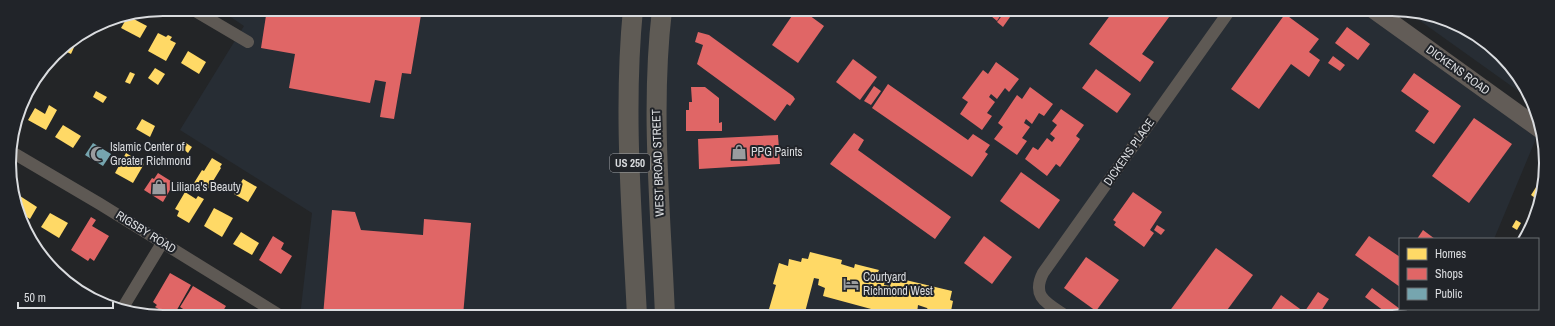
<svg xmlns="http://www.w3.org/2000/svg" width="1555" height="326" font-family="'Archivo Narrow',sans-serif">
<rect width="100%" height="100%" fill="#232527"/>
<!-- built -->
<g fill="#272d34">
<path d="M219,9l1152,1 169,119 -46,110h-94v70h35l-33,8 -1102,-1 12,-103 -132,-83 64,-104z"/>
<path d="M1405,10h7l57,20 45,39 14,29z"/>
</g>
<!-- homes -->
<g fill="#ffd966">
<path d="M128,16l19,10 -7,12 -19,-10z"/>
<path d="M158,33l8,4 2,-2 4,2 -2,3 6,3 -10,18 -18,-10z"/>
<path d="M73,41l3,2 -5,11 -8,-4z"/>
<path d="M188,51l18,11 -7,12 -18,-11z"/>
<path d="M155,68l10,6 -7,11 -10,-7z"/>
<path d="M130,72l5,2 -5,10 -5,-2z"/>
<path d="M96,91l11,6 -4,6 -10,-6z"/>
<path d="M49,105l8,5 -11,20 -18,-10 7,-12 10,6z"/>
<path d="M142,119l13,7 -5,11 -14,-8z"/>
<path d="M63,125l18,11 -8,12 -18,-11z"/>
<path d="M186,143l6,4 -4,6 -6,-5z"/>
<path d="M126,153l18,11 -11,19 -18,-10z"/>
<path d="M212,158l10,6 -2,3 1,1 -14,23 -13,-8 8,-13 2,1z"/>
<path d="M243,179l14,8 -9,15 -14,-8z"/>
<path d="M1540,181l4,3 -5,17 -8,-6z"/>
<path d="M185,192l11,7 2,-3 6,3 -15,24 -12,-7 2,-5 -4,-2z"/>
<path d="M20,196l17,11 -7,12 -13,-8 -1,-9z"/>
<path d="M214,208l19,10 -11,19 -18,-11z"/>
<path d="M50,213l18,10 -9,15 -18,-11z"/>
<path d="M1516,220l5,3 -4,7 -5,-3z"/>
<path d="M241,232l18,11 -7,12 -19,-11z"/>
<path d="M810,252l32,8 -1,4 13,4 1,-4 24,6 -1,2 8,2 -2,11 6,1 3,-9 59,14 -2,9 3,1 -3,15h-22l2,-3 -3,-5 -9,-3 -1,8 -7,-2 -2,5h-11l-74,-20 2,-8 -7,-3 1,-6 -5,-1 -10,38h-37l9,-31 -3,-1 6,-21 9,3 1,-7 12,3 1,-4 6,1z"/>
</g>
<!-- shops -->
<g fill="#e06666">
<path d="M267,9h155l-11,65 -9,-1 -8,46 -14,-2 6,-35 -11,-2 -5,23 -81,-15 6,-34 -34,-6z"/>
<path d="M796,10h6l22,16 -26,37 -26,-18z"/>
<path d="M996,10l6,3 -5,8 -6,-5z"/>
<path d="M1114,10h54l4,3 -30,41 12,8 -14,20 -51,-38z"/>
<path d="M1004,13l6,4 -7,10 -6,-5z"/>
<path d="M1285,14l34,25 -10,13 11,8 -11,17 -18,-13 -32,45 -28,-20z"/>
<path d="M1347,27l23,17 -12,16 -23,-17z"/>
<path d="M698,32l11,3 84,61 2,3 -5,7 -3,-2 -12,17 -78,-57 6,-19 -8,-3z"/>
<path d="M1333,56l12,9 -5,6 -12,-8z"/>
<path d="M853,59l24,18 -17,23 -24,-18z"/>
<path d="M996,62l23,17 -10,13 -4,-4 -8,11 -6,-5 -2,3 6,5 -8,11 5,3 -10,14 -22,-16 8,-12 -6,-4 21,-28 5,4z"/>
<path d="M1096,69l35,25 -14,19 -35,-25z"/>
<path d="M1414,73l47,33 -27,38 -19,-13 14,-20 -28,-20z"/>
<path d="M888,84l80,56 5,-6 17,11 -5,7 3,2 -16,23 -100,-69z"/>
<path d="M874,86l7,5 -10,14 -7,-4z"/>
<path d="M691,87h14l14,11v25l3,-1v9h-36v-21h3v-8h3z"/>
<path d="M1030,87l23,17 -9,12 -5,-3 -7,11 -6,-5 -2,4 6,4 -8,11 5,3 -10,14 -23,-16 9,-12 -5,-4 19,-28 5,4z"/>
<path d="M1061,109l23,16 -8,11 4,3 -20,28 -4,-3 -9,12 -22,-17 8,-12 5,3 9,-12 5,4 3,-4 -5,-4 7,-9 -5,-4z"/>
<path d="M1474,118l38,26 -43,59 -37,-27z"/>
<path d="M854,133l10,7 -6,10 93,67 -16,22 -105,-75z"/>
<path d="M778,135l2,29 -81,5 -1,-30z"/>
<path d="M1021,172l39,28 -21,29 -39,-28z"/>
<path d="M158,173l16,10 -11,19 -19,-12 8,-12 2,1z"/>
<path d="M1133,192l29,20 -12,18 4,3 -10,14 -30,-22 2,-3 -3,-2z"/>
<path d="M332,210l23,2 6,18 62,5 1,-16 47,4 -8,93h-140z"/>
<path d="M91,217l5,3 -4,6 17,10 -15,25 -4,-3 -2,3 -17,-11z"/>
<path d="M1157,225l8,5 -4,5 -7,-5z"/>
<path d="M1423,230l12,9h-18z"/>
<path d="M273,236l11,7 -3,6 11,7 -11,18 -22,-14z"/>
<path d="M984,236l28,21 -20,27 -28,-21z"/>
<path d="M1369,236l31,21v30l-45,-32z"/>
<path d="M1216,248l37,27 -31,42 -56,-1z"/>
<path d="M1086,257l33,23 -23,31 -32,-23z"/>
<path d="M170,273l21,12 -17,30 -5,-3 -1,2 -13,-7 2,-2 -4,-3z"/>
<path d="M193,286l33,20 -6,10h-5l-11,-7 -5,7h-5l-14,-9z"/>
<path d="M1372,288l28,21 9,6 -7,2h-22l4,-6 -19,-14z"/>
<path d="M1318,292l11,7 -12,18h-3l-9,-6z"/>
<path d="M1281,295l30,22h-45z"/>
</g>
<!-- public -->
<path fill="#76a5af" d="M93,143l18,11 -8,12 -18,-11z"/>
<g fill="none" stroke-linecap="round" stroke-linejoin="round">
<!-- street -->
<g stroke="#5e5954" stroke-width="12">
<path d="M192,9l56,33"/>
<path d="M10,151l90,53 181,112"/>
<path d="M122,309l40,-66"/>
<path d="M1066,316c-19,-13 -35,-19 -23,-43l187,-263"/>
</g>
<!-- secondary -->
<path stroke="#625c57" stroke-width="18" d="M1374,10l167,120"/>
<!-- primary -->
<g stroke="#5f5b55" stroke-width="20">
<path d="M633,9c-10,102 -1,205 4,307"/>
<path d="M662,10c-12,101 -1,204 3,306"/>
</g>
</g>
<!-- icons -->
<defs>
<symbol id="shop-bare" viewBox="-9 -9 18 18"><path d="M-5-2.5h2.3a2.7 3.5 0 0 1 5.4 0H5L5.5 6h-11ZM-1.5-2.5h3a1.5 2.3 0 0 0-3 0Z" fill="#9a9c9f" stroke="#212429" stroke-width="2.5" paint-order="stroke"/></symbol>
<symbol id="mosque-bare" viewBox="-9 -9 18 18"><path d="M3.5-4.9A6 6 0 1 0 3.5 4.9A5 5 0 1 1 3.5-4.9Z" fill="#9a9c9f" stroke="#212429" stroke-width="2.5" paint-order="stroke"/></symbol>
<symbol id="hotel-bare" viewBox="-9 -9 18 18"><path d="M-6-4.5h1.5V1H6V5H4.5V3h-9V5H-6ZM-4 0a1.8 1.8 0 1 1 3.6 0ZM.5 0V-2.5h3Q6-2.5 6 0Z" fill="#9a9c9f" stroke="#212429" stroke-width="2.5" paint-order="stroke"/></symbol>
</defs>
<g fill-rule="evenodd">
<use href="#shop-bare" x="728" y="141" width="22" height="22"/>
<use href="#mosque-bare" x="87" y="143" width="22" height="22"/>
<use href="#shop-bare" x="148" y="176" width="22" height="22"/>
<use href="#hotel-bare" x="840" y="273" width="22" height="22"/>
</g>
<g text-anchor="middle" stroke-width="4" stroke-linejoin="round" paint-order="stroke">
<!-- shield labels -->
<rect fill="#212429" stroke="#a2a5a8" stroke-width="1" x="610" y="154" width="40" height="18" rx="3"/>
<g font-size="11" font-weight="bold" fill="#dadcdf">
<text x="630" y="167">US 250</text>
</g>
<!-- street labels -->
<g font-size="12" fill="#dadcdf" stroke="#212429">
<text transform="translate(1458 70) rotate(36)" y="4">DICKENS ROAD</text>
<text transform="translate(1129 152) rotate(-55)" y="4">DICKENS PLACE</text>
<text transform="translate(658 163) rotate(-92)" y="4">WEST BROAD STREET</text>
<text transform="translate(146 232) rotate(32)" y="4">RIGSBY ROAD</text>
</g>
<!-- poi labels -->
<g font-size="12" fill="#dadcdf" stroke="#212429" text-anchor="start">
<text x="110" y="151">Islamic Center of<tspan x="110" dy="14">Greater Richmond</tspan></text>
<text x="751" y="156">PPG Paints</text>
<text x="171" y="191">Liliana's Beauty</text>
<text x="863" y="281">Courtyard<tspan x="863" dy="14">Richmond West</tspan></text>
</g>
</g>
<!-- crop -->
<path d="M0 0H1555V326H0ZM163 16H1392A147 147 0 0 1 1539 163V163A147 147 0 0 1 1392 310H163A147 147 0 0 1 16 163V163A147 147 0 0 1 163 16Z" fill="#212429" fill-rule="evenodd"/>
<path fill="none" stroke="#dadcdf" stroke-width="2" d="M163 16H1392A147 147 0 0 1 1539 163V163A147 147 0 0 1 1392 310H163A147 147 0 0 1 16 163V163A147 147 0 0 1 163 16Z"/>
<!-- legend -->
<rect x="1399" y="238" width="140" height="72" fill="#212429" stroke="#6b6e72"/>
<rect x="1407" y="248" width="20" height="12" fill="#ffd966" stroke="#6b6e72"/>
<text x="1435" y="258" font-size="12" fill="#dadcdf">Homes</text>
<rect x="1407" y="268" width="20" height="12" fill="#e06666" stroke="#6b6e72"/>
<text x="1435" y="278" font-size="12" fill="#dadcdf">Shops</text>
<rect x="1407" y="288" width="20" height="12" fill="#76a5af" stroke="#6b6e72"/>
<text x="1435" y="298" font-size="12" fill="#dadcdf">Public</text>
<!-- scale -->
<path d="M18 302v6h95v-6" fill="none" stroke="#dadcdf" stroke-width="2"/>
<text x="24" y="302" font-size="12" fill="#dadcdf" stroke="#212429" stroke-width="3" paint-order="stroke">50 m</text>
</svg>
